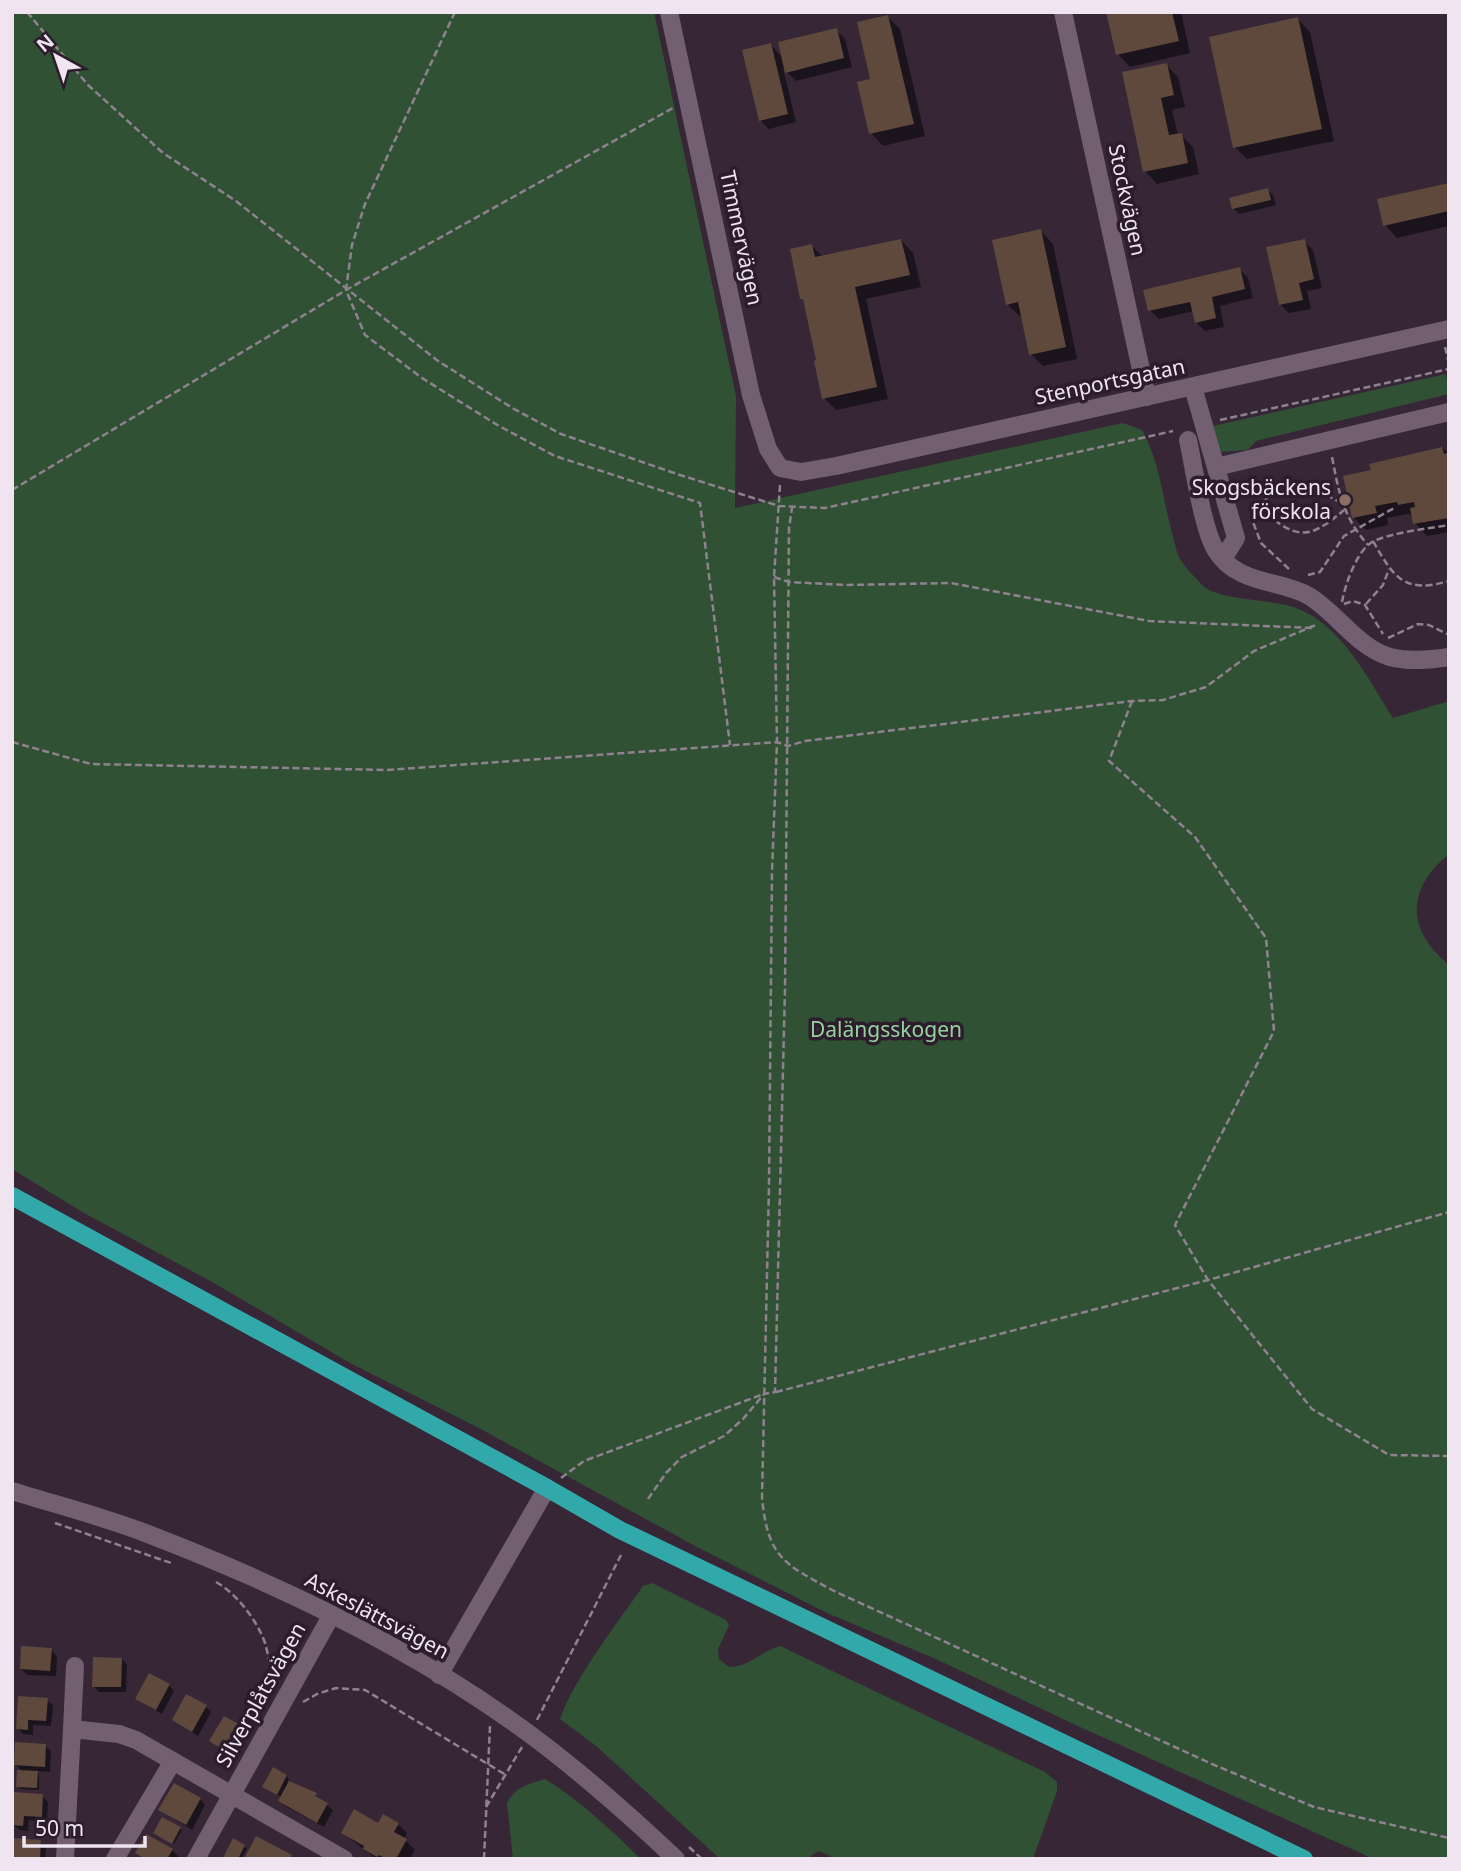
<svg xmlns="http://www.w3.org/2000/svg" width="1461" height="1871" font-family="'Noto Sans',sans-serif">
<rect width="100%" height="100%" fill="#362636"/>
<!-- green -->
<g fill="#315135">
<path d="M12,12h642l82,384 -1,112 388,-85 19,7c18,32 21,71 31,107 2,6 3,14 6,20 5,10 17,21 24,29 14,13 64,14 83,19 52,12 81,72 107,113l56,-17v153c-43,35 -43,76 0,111v894h-75l-294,-132 -142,-67 -111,-47 -128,-65 -224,-122 -125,-63 -136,-80 -130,-70 -72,-44z"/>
<path d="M1446,374l3,20 -193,47 -8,9 -28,2 -7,-26z"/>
<path d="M652,1583l74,37 3,5 -11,24 1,10 10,8c22,-1 30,-15 51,-21l265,126 12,10v9l-24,68h-197l-17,-8 -13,8h-86l-125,-114 -35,-26c15,-42 56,-94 83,-133z"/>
<path d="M545,1779c36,22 66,51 96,80h-128l-6,-56c8,-16 22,-19 38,-24z"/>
</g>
<!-- shadow -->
<g fill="#0007">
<path d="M1108,12h73l9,41 -60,14 -12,-13z"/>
<path d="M888,17l12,12 25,107 -42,10 -12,-13z"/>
<path d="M1298,19l12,13 24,109 -87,18 -12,-12z"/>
<path d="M836,30l9,9 7,28 -56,14 -13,-13 13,54 -27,7 -9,-9 11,-75 12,13z"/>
<path d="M1166,65l12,12 7,30 -13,3 6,25h3l12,12 6,27 -42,10 -12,-13z"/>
<path d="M1449,185v41l-52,12 -12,-13z"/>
<path d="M1268,190l5,5 3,10 -37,9 -6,-6z"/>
<path d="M1041,231l12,13 24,115 -34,7 -12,-12 -8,-38h-3l-13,-12z"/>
<path d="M901,240l12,13 8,34 -55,12 22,100 -52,11 -12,-12 -18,-96 -4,-4 10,-52 11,11z"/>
<path d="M1304,241l9,9 9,38 -15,3 4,18 -22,4 -9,-9z"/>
<path d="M1239,269l9,9 5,20 -33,8 4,21 -19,4 -9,-9 -2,-11 -35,8 -9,-9z"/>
<path d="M1442,448l7,6v78l-22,4 -12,-13 -2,-7 -5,-2 -21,4 1,7 -22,5 -12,-12 19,-47z"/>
<path d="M51,1650l6,6 -1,20 -29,-1 -6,-6z"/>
<path d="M122,1659l5,6 -1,27h-27l-6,-6z"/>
<path d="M169,1685l5,6 -12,23 -25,-15z"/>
<path d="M47,1700l6,5 -2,21 -18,-1v10l-10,-1 -5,-6z"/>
<path d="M206,1707l5,5 -13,24 -24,-16z"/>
<path d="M243,1729l5,5 -13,23 -24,-16z"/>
<path d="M45,1746l6,5 -1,21 -14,-1 3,4v15l-18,-1 -3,-2 5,-15 -7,-7z"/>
<path d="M286,1776l3,3 -2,3 15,9 2,-3 29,22 -9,17 -39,-21 -5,-5 2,-4 -16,-8z"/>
<path d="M42,1796l6,6 -1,20 -18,-2 -1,11 -9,-1 -6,-5z"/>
<path d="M200,1799l5,6 -13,25 -32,-20z"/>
<path d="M398,1824l9,9 -3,6 11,11 -5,9h-34l-33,-26 35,-8z"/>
<path d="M179,1828l3,2 -8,14 -16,-9z"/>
<path d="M234,1841l13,8 -6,10h-14z"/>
<path d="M40,1842l6,6 -1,11h-33z"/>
<path d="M172,1850l6,6 -2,3h-33l-5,-6z"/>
</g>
<!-- building -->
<g fill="#5f493c">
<path d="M1106,12h66l7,29 -63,14z"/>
<path d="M888,15l26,109 -45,10 -12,-52 13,-3 -13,-57z"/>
<path d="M1298,17l24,112 -89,19 -24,-111z"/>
<path d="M837,28l7,30 -59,15 -7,-31z"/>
<path d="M771,43l17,71 -29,7 -17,-71z"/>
<path d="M1167,63l7,32 -13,3 8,37 13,-2 6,30 -45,9 -21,-100z"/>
<path d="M1449,183v28l-66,15 -6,-27z"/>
<path d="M1268,188l3,12 -39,9 -3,-11z"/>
<path d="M1041,229l25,118 -37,8 -11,-53 -12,3 -14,-65z"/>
<path d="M901,239l9,36 -55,12 22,100 -55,12 -8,-38 2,-1 -13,-61h-3l-10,-50 22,-5 3,13z"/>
<path d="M1305,239l9,40 -15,4 4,17 -24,5 -13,-58z"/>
<path d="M1240,267l5,22 -33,8 4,21 -21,5 -5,-21 -42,9 -5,-21z"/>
<path d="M1442,447l2,7 5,-2v24h-2l2,42 -36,6 -3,-16 5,-1 -1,-5 -16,3 -1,-3 -22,4 2,7 -25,5 -9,-42 28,-6 -2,-6z"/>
<path d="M21,1646l31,2 -2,23 -30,-2z"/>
<path d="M93,1657l29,1 -1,29h-29z"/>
<path d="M149,1673l21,11 -14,26 -21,-11z"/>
<path d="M186,1694l21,11 -15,27 -20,-12z"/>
<path d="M18,1696l30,2 -2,23 -18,-1v10l-12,-1z"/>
<path d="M224,1716l20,11 -15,26 -20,-12z"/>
<path d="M15,1742l31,2 -1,23 -31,-2z"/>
<path d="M273,1767l14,8 -10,20 -15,-8z"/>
<path d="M17,1770l21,1 -1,17 -21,-1z"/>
<path d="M289,1781l28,12 -2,3 13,7 -11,20 -39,-22z"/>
<path d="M174,1783l27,15 -15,27 -28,-15z"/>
<path d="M13,1792l30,2 -1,23 -18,-1 -1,10 -11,-1z"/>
<path d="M354,1809l24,14 5,-9 16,9 -5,9 13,7 -11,20h-9l-8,-4 -2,2 -14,-8 1,-3 -23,-13z"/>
<path d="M162,1817l19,10 -9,17 -19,-11z"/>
<path d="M146,1834l27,15 -6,10h-22l-10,-6z"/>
<path d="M256,1836l36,19 -2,4h-46z"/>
<path d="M12,1838l29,2 -1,19h-28z"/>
<path d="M233,1838l12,7 -7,14h-13l-2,-1z"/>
</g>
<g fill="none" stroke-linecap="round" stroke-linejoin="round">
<!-- path -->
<g stroke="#8f828f" stroke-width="2.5" stroke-dasharray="7 3.5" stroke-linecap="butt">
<path d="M27,12l61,73 75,68 73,48 202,160 76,48 47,25 119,41 99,31 46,2 348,-77"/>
<path d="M455,12l-90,192 -13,41 -6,45 19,45 57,43 77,48 56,30 145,47 30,242"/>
<path d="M1445,347l4,17"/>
<path d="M1220,420l229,-51"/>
<path d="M1332,457c7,36 11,60 36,88"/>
<path d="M780,485l-6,92 3,165 -5,130 -3,313 -7,313c6,60 22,66 72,93l378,173 102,43 135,31"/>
<path d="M12,490l334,-200 327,-182"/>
<path d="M1258,507c37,31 48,36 86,3"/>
<path d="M1373,541c21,37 31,53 76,40"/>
<path d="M1289,569l-28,-26 -8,-21v-6l22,-28 28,-6 38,21"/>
<path d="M1308,575l12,-3 24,-36 52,-29"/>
<path d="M774,577l15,5 58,3 104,-2 198,38 163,7"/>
<path d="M1342,602c3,-17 15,-53 32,-61 20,-9 52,-12 75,-16"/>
<path d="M1344,604l9,-3 12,4 18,29"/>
<path d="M1366,604l17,-19 6,-16"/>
<path d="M1388,638l30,-14 11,1 20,10"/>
<path d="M1132,701l-23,60 86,76 71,101 8,93 -99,194 33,55 104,129 77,46 60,1"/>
<path d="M12,742l79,22 296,6 390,-28 11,4 17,-5 327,-40 31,-1 43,-13 48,-36 64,-27"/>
<path d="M776,1392l432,-112 241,-68"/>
<path d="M561,1478l23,-17 177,-66"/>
<path d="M648,1499l18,-26 16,-16 42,-21 19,-17 21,-25 11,-2 10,-403 4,-461 3,-20"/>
<path d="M55,1523l116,40"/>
<path d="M216,1582c20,11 41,38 49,61 4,12 4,27 10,38"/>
<path d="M303,1702l14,-8 19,-6 29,2 141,85"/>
<path d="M537,1720l84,-165"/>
<path d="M486,1807l36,-60"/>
<path d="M689,1847l13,12"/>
<path d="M484,1859l6,-133"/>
</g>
<!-- minor -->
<g stroke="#725f71" stroke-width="18">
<path d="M669,12l82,383 17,54 12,19 21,4 35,-6 613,-137"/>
<path d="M1063,12l84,385"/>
<path d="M1193,387l43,151 -13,21"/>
<path d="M1188,440c6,27 14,86 27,109 22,37 65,30 94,47 28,17 49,52 81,61 19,5 39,3 59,0"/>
<path d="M1216,467l233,-55"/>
<path d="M12,1491c45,14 92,26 136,43 122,47 255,110 362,186 59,41 114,90 166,139"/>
<path d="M439,1675l108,-187"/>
<path d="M72,1729l3,-63"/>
<path d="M65,1859l7,-130 47,5 17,6 208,119"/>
<path d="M115,1859l58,-98"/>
<path d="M196,1859l135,-243"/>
</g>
<!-- major -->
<path stroke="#31a8a9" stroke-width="18" d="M12,1196l535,292 73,42 684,329"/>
</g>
<!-- markers -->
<circle fill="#8d6e63" stroke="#2c1c2c" stroke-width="2.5" cx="1345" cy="500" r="7"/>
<g text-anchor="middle" stroke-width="7" stroke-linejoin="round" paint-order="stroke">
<!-- street labels -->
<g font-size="21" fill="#efe4ef" stroke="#2c1c2c">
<text transform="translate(1127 200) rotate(78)" y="7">Stockvägen</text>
<text transform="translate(741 238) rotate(78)" y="7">Timmervägen</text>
<text transform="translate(1110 382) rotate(-12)" y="7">Stenportsgatan</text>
<text transform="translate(377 1616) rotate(28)" y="7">Askeslättsvägen</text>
<text transform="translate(261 1695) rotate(-61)" y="7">Silverplåtsvägen</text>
</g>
<!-- poi labels -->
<g font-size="21" fill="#efe4ef" stroke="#2c1c2c" text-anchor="end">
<text x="1331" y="495">Skogsbäckens<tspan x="1331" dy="24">förskola</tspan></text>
</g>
<!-- park labels -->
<g font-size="21" fill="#96d29d" stroke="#2c1c2c">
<text x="886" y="1037">Dalängsskogen</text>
</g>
</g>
<!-- border -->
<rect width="1461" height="1871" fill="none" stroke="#efe4ef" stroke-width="28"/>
<!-- north arrow -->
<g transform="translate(56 56) rotate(320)" stroke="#2c1c2c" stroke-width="5" paint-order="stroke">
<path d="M0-5L12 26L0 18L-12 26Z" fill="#efe4ef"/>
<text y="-10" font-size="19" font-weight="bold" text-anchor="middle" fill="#efe4ef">N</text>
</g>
<!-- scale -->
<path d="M24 1836v10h121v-10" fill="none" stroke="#efe4ef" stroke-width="3.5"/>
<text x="35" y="1836" font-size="21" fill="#efe4ef" stroke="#2c1c2c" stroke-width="5" paint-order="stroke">50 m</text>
</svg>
